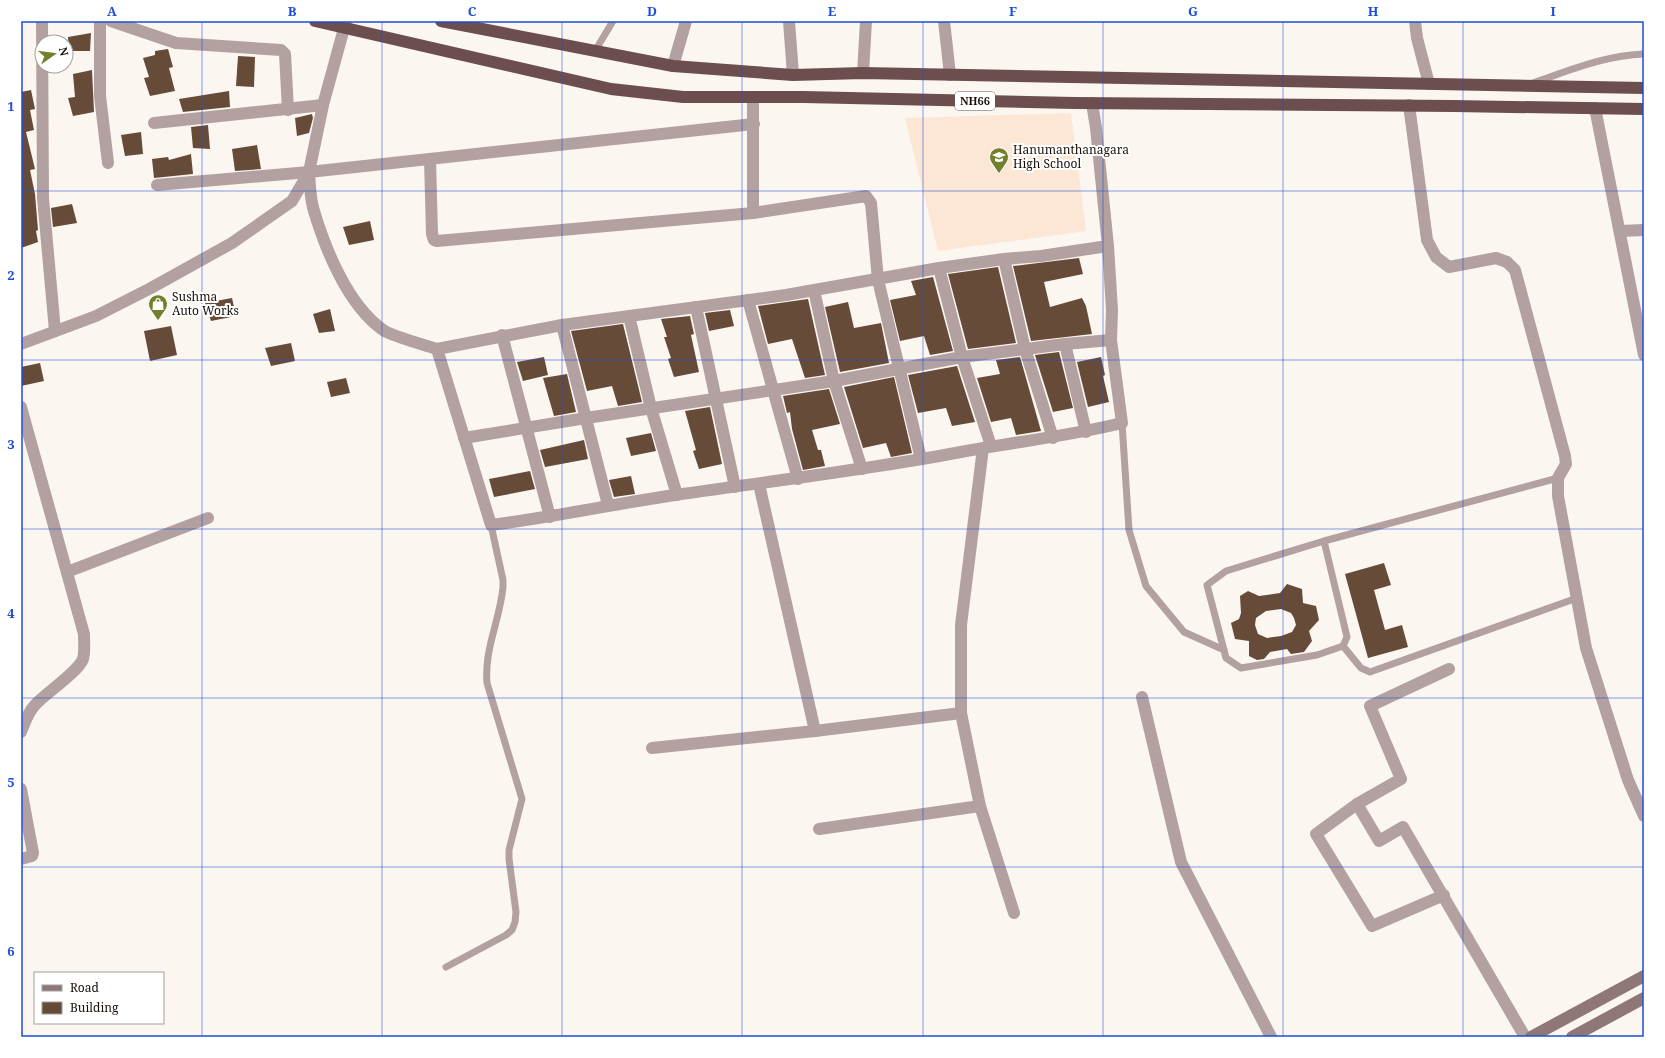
<svg xmlns="http://www.w3.org/2000/svg" width="1665" height="1058" font-family="'Noto Serif',serif">
<rect width="100%" height="100%" fill="#fcf6f1"/>
<!-- built -->
<path fill="#fce6d4" d="M1071,113l15,118 -148,20 -33,-133z"/>
<!-- building -->
<g fill="#664b38" fill-rule="evenodd">
<path d="M91,33l-1,18h-21l-1,-14z"/>
<path d="M168,49l5,18 -4,1 6,23 -25,5 -6,-18 5,-1 -6,-19 12,-3v-4z"/>
<path d="M238,56l17,1 -1,30 -18,-1z"/>
<path d="M92,70l2,42 -21,4 -5,-18 7,-1 -2,-23z"/>
<path d="M31,90l4,19 -5,1 4,20 -8,2 9,37 -5,1 5,24 3,36 -2,1 2,11 -17,6v-156z"/>
<path d="M229,91l1,16 -47,5 -4,-13z"/>
<path d="M312,114l1,4 -4,15 -12,3 -2,-18z"/>
<path d="M208,125l2,24 -17,-1 -2,-21z"/>
<path d="M141,132l2,22 -18,2 -4,-21z"/>
<path d="M257,145l4,24 -26,2 -3,-22z"/>
<path d="M191,154l2,20 -39,4 -2,-19 16,-2 1,3z"/>
<path d="M72,204l5,19 -24,4 -2,-19z"/>
<path d="M370,221l4,19 -25,5 -6,-18z"/>
<path d="M1079,258l4,16 -39,8 6,25 32,-9 4,8 6,28 -61,7 -18,-75z"/>
<path d="M998,267l18,76 -48,6 -20,-75z"/>
<path d="M933,277l20,74 -23,4 -6,-19 -24,5 -10,-41 26,-5 -5,-14z"/>
<path d="M232,298l4,18 -25,5 -6,-18z"/>
<path d="M808,299l17,76 -20,3 -13,-39 -24,5 -10,-38z"/>
<path d="M848,302l6,26 27,-5 8,40 -49,9 -15,-65z"/>
<path d="M330,309l5,22 -16,2 -6,-19z"/>
<path d="M730,310l4,16 -25,5 -4,-18z"/>
<path d="M690,316l4,18 -3,1 8,37 -25,5 -6,-18 3,-1 -7,-21h3l-6,-18z"/>
<path d="M623,324l19,78 -24,4 -6,-20 -25,5 -16,-60z"/>
<path d="M171,326l6,29 -27,6 -6,-30z"/>
<path d="M291,343l4,18 -24,5 -6,-18z"/>
<path d="M1059,352l14,56 -20,4 -18,-57z"/>
<path d="M544,357l4,18 -25,6 -6,-19z"/>
<path d="M1020,357l21,74 -25,4 -5,-17 -20,4 -14,-44 23,-4 -4,-14z"/>
<path d="M1101,357l4,18 -2,1 6,26 -21,5 -11,-45z"/>
<path d="M40,363l4,18 -23,5v-19z"/>
<path d="M957,366l18,56 -23,4 -6,-18 -28,5 -10,-38z"/>
<path d="M567,374l9,38 -22,4 -11,-38z"/>
<path d="M894,377l18,76 -21,4 -5,-14 -23,5 -19,-61z"/>
<path d="M346,378l4,15 -19,4 -4,-15z"/>
<path d="M829,389l11,35 -28,6 6,20h3l4,16 -22,4 -11,-41 -2,-17 -3,1 -4,-17z"/>
<path d="M710,407l12,57 -23,5 -6,-18 3,-1 -11,-39z"/>
<path d="M651,433l5,18 -25,5 -5,-18z"/>
<path d="M584,440l4,19 -43,8 -5,-17z"/>
<path d="M530,471l5,18 -41,8 -5,-18z"/>
<path d="M631,476l4,18 -21,3 -5,-17z"/>
<path d="M1384,563l7,22 -17,5 11,40 17,-5 6,22 -40,11 -23,-84z"/>
<path d="M1287,584l15,5 1,14 13,3 3,14 -10,11 3,10 -8,11 -13,2 -4,-5 -17,3 -6,7 -7,1 -8,-4v-15l-14,-2 -4,-16 8,-4 2,-6 -1,-17 8,-5 11,5 21,-3zM1281,609l10,4 3,5 2,7 -4,7 -11,4 -14,2 -9,-4 -3,-9 1,-7 10,-7z"/>
</g>
<g fill="none" stroke-linecap="round" stroke-linejoin="round">
<!-- service -->
<g stroke="#b2a1a0" stroke-width="7">
<path d="M595,51l18,-30"/>
<path d="M1533,83c35,-12 73,-28 111,-29"/>
<path d="M1122,423l7,107 17,56 38,46 40,18"/>
<path d="M1324,541l23,96 -4,9 -26,9 -76,13 -15,-10 -19,-73 19,-14 98,-30 234,-63"/>
<path d="M1343,646l18,22 9,4 207,-74"/>
<path d="M446,967l60,-32 6,-5 3,-8 1,-10 -7,-53v-9l13,-51 -35,-116c-3,-34 13,-63 16,-96v-7l-12,-55"/>
</g>
<!-- minor -->
<g stroke="#b2a1a0" stroke-width="12">
<path d="M42,21l1,177 12,133"/>
<path d="M100,21v75l8,67"/>
<path d="M111,21l65,22 105,7 4,4 3,56"/>
<path d="M789,21l4,54"/>
<path d="M944,21l6,54"/>
<path d="M1415,21l2,17 12,46"/>
<path d="M673,66l13,-45"/>
<path d="M863,73l3,-52"/>
<path d="M1092,103l4,25 12,118 4,64 -1,30 11,83c-53,13 -107,19 -161,29 -95,18 -190,29 -286,43 -61,9 -122,22 -184,30l-54,-176 125,-24 224,-30 153,-27 65,-9 37,-3 67,-10"/>
<path d="M1409,105l18,135 9,17 13,10 47,-9 11,4 8,8 50,186 1,8 -8,14v18l28,152 42,132 16,36"/>
<path d="M1595,108l49,247"/>
<path d="M154,123l169,-18"/>
<path d="M430,159l2,75 2,6 3,1 316,-28 113,-17 5,7 7,77 43,179"/>
<path d="M309,172c1,12 1,27 5,39 12,40 34,94 69,119 8,6 42,15 54,19"/>
<path d="M157,185l152,-13 445,-48"/>
<path d="M753,213v-116"/>
<path d="M1620,231l24,-1"/>
<path d="M1004,259l21,90 28,89"/>
<path d="M939,268l23,89 29,89"/>
<path d="M814,290l20,91 28,88"/>
<path d="M748,300l50,179"/>
<path d="M696,307l39,180"/>
<path d="M629,316l22,92 26,87"/>
<path d="M562,325l46,180"/>
<path d="M502,335l48,182"/>
<path d="M21,344l75,-28 55,-28 81,-45 60,-42 17,-29 14,-67 23,-84"/>
<path d="M1065,344l21,88"/>
<path d="M21,407l63,227c0,8 1,18 -1,25 -5,13 -37,34 -48,46 -7,7 -10,17 -14,27"/>
<path d="M464,438l122,-20 248,-37 128,-24 103,-13 46,-4"/>
<path d="M983,448l-22,177v88l19,93 34,107"/>
<path d="M759,484l56,247"/>
<path d="M67,572l141,-54"/>
<path d="M1449,669l-79,37 31,73 -44,25 22,37 24,-14 122,210"/>
<path d="M1142,697l39,165 90,175"/>
<path d="M652,748l163,-17 146,-18"/>
<path d="M21,789l12,64 -1,3 -11,3"/>
<path d="M1357,804l-41,30 56,92 72,-31"/>
<path d="M819,829l161,-23"/>
</g>
<!-- secondary -->
<g stroke="#907777" stroke-width="12">
<path d="M1531,1037l113,-61"/>
<path d="M1572,1037l72,-39"/>
</g>
<!-- trunk -->
<g stroke="#6d4e4e" stroke-width="12">
<path d="M315,21l296,68 72,8h121l271,6 379,3 190,3"/>
<path d="M441,21l232,45 120,9 70,-2 781,15"/>
</g>
</g>
<!-- grid -->
<path fill="none" stroke="#1d4ed8" stroke-width="1" stroke-opacity="0.55" d="M202,21v1016M382,21v1016M562,21v1016M742,21v1016M923,21v1016M1103,21v1016M1283,21v1016M1463,21v1016M21,191h1623M21,360h1623M21,529h1623M21,698h1623M21,867h1623"/>
<!-- icons -->
<defs>
<symbol id="school-pin" viewBox="-11 -11 22 30"><path d="M0 17L-7.5 6A9.5 9.5 0 1 1 7.5 6Z" fill="#72802d" stroke="#fff"/><path d="M0-5L7-2L0 1L-7-2ZM-4 1L0 2.5L4 1V4Q0 6-4 4Z" fill="#fff"/></symbol>
<symbol id="shop-pin" viewBox="-11 -11 22 30"><path d="M0 17L-7.5 6A9.5 9.5 0 1 1 7.5 6Z" fill="#72802d" stroke="#fff"/><path d="M-5-2.5h2.3a2.7 3.5 0 0 1 5.4 0H5L5.5 6h-11ZM-1.5-2.5h3a1.5 2.3 0 0 0-3 0Z" fill="#fff"/></symbol>
</defs>
<g fill-rule="evenodd">
<use href="#school-pin" x="988" y="146" width="22" height="30"/>
<use href="#shop-pin" x="147" y="293" width="22" height="30"/>
</g>
<g text-anchor="middle" stroke-width="4" stroke-linejoin="round" paint-order="stroke">
<!-- shield labels -->
<rect fill="#fff" stroke="#5e5751" stroke-width="1" x="955" y="92" width="40" height="18" rx="3"/>
<g font-size="11" font-weight="bold" fill="#190f07">
<text x="975" y="105">NH66</text>
</g>
<!-- poi labels -->
<g font-size="12" fill="#190f07" stroke="#fff" text-anchor="start">
<text x="1013" y="154">Hanumanthanagara<tspan x="1013" dy="14">High School</tspan></text>
<text x="172" y="301">Sushma<tspan x="172" dy="14">Auto Works</tspan></text>
</g>
</g>
<!-- border -->
<rect width="1665" height="1058" fill="none" stroke="#ffffff" stroke-width="44"/>
<!-- legend -->
<rect x="34" y="972" width="130" height="52" fill="#ffffff" stroke="#a39f9c"/>
<rect x="42" y="985" width="20" height="6" fill="#907777" stroke="#a39f9c"/>
<text x="70" y="992" font-size="12" fill="#190f07">Road</text>
<rect x="42" y="1002" width="20" height="12" fill="#664b38" stroke="#a39f9c"/>
<text x="70" y="1012" font-size="12" fill="#190f07">Building</text>
<!-- north arrow -->
<g transform="translate(54 54) rotate(76)"><circle r="19" fill="#ffffff" stroke="#a39f9c"/>
<path d="M0-3L7 15L0 10L-7 15Z" fill="#72802d"/>
<text y="-6" font-size="11" font-weight="bold" text-anchor="middle" fill="#190f07">N</text>
</g>
<rect x="22" y="22" width="1621" height="1014" fill="none" stroke="#1d4ed8" stroke-width="1.5"/>
<g font-size="13" text-anchor="middle" font-weight="bold" fill="#1d4ed8">
<text x="112" y="16">A</text>
<text x="292" y="16">B</text>
<text x="472" y="16">C</text>
<text x="652" y="16">D</text>
<text x="832" y="16">E</text>
<text x="1013" y="16">F</text>
<text x="1193" y="16">G</text>
<text x="1373" y="16">H</text>
<text x="1553" y="16">I</text>
<text x="11" y="111">1</text>
<text x="11" y="280">2</text>
<text x="11" y="449">3</text>
<text x="11" y="618">4</text>
<text x="11" y="787">5</text>
<text x="11" y="956">6</text>
</g>
</svg>
